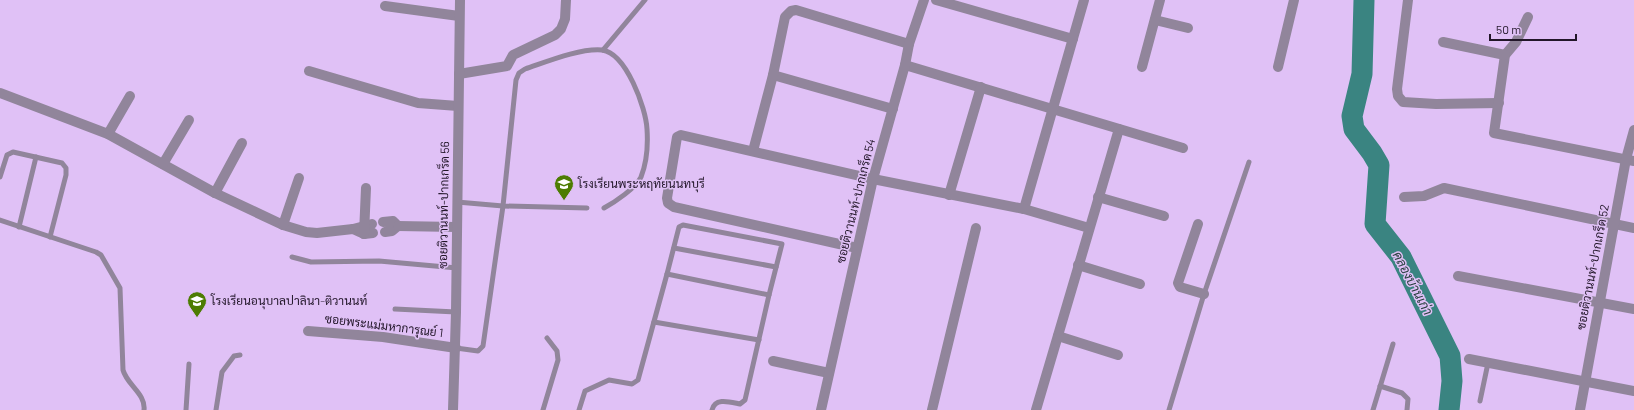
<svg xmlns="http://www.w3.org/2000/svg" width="1634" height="410" font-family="Barlow,Sarabun,sans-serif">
<rect width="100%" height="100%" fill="#e0c1f6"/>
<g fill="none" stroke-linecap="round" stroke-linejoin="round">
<!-- river -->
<path stroke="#3a8481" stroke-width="21" d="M1364,0l-2,74 -10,42 2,13 18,24 7,12 -4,59 26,33 49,99 2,25 -3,29"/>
<!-- lane -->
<g stroke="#91859b" stroke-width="5">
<path d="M603,50l42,-50"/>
<path d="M0,177l7,-22 6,-3 49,11 4,5v7l-16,62"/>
<path d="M457,202l46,4 84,2"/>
<path d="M0,220l96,32 5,3 19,33 3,82c4,15 23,24 21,40"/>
<path d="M19,227l17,-70"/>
<path d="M674,248l102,19"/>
<path d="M292,257l19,5 68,-1 78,7"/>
<path d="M667,274l12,-47 4,-2 99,19 -13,51"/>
<path d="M395,309l61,3"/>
<path d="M654,322l105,18"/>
<path d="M456,348l22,3 5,-5 20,-140 13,-126 3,-7 6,-4c21,-7 55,-21 77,-19 24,3 44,58 45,79 1,15 0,33 -6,48 -5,11 -26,25 -37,31"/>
<path d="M1380,386l22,7 6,6 -1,11"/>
<path d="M1480,401l8,-38"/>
<path d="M186,410l3,-46"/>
<path d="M216,410l6,-38 12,-16 6,-1"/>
<path d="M543,410l15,-50 -1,-9 -10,-13"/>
<path d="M579,410l6,-19 24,-11 23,4 6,-4 29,-106 102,21 -24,105 -5,4c-10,-2 -25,-7 -28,6"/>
<path d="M1169,410l35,-116 45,-132"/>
<path d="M1373,410l20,-66"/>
</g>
<!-- street -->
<g stroke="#91859b" stroke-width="10">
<path d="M936,0l137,39"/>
<path d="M1408,0l-11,89 1,7 5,6 33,2 63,-1"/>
<path d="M385,6l74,10"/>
<path d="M1528,17l-12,25 -11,13 -11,78 140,28"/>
<path d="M1155,20l33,8"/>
<path d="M1443,42l62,13"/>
<path d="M905,65l278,83"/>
<path d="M1142,67l18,-67"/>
<path d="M1278,67l16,-67"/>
<path d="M309,71l109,32 40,3"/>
<path d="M459,74l48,-8 6,-11 42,-20 6,-6 4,-10 1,-19"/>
<path d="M773,75l120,34"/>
<path d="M0,93l108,41 107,59 68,32 23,7 11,1 36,-4"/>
<path d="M108,134l22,-38"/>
<path d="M753,151l20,-76 12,-58 6,-6 5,-1 113,34"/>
<path d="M163,164l26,-44"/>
<path d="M215,193l27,-50"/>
<path d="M949,195l32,-108"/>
<path d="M1098,197l66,19"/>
<path d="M1404,197l20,-1 20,-8 190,40"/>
<path d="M1024,209l60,-209"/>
<path d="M383,222l10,-1 5,5 -6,5 -7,1"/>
<path d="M372,224l-19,5 11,5 9,-1"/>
<path d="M1198,224l-20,59 2,4 24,7"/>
<path d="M283,225l16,-47"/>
<path d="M398,226l58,1"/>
<path d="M364,234l2,-46"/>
<path d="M857,248l-183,-41 -6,-4 -1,-5 10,-61 4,-2 192,44 151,30 65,19"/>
<path d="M1078,265l62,19"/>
<path d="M1458,276l176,33"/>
<path d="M308,331l75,6 73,11"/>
<path d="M1058,336l60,19"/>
<path d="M1469,359l165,32"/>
<path d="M773,361l56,12"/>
<path d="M453,410l3,-98 4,-312"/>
<path d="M821,410l52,-231 32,-114 4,-21 15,-44"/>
<path d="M932,410l44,-182"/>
<path d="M1036,410l83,-281"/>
<path d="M1580,410l46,-251 8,-29"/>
</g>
</g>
<!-- icons -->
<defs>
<symbol id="school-pin" viewBox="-11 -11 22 30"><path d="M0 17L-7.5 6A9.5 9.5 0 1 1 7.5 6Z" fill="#4d7c02" stroke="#e0c1f6"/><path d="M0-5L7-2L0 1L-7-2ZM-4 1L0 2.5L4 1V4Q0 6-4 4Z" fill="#fff"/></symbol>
</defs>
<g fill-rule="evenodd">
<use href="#school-pin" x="553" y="173" width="22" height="30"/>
<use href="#school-pin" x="186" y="290" width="22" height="30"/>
</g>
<g text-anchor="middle" stroke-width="3" stroke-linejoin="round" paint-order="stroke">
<!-- poi labels -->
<g font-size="12" fill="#221629" stroke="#e0c1f6" text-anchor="start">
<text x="578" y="188">โรงเรียนพระหฤทัยนนทบุรี</text>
<text x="211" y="305">โรงเรียนอนุบาลปาลินา-ติวานนท์</text>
</g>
<!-- street labels -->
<g font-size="12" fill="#221629" stroke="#e0c1f6">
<text transform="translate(856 201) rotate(-76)" y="4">ซอยติวานนท์-ปากเกร็ด 54</text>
<text transform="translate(444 205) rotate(-89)" y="4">ซอยติวานนท์-ปากเกร็ด 56</text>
<text transform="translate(1593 267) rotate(-79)" y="4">ซอยติวานนท์-ปากเกร็ด 52</text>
<text transform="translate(384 326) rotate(7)" y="4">ซอยพระแม่มหาการุณย์ 1</text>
</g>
<!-- water labels -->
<g font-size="13" font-style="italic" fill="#263f3d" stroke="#e0c1f6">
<text transform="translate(1413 283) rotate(62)" y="5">คลองบ้านเก่า</text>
</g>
</g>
<!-- scale -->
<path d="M1490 34v6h86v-6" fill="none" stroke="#221629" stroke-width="2"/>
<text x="1496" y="34" font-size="12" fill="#221629" stroke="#e0c1f6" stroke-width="3" paint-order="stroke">50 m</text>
</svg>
